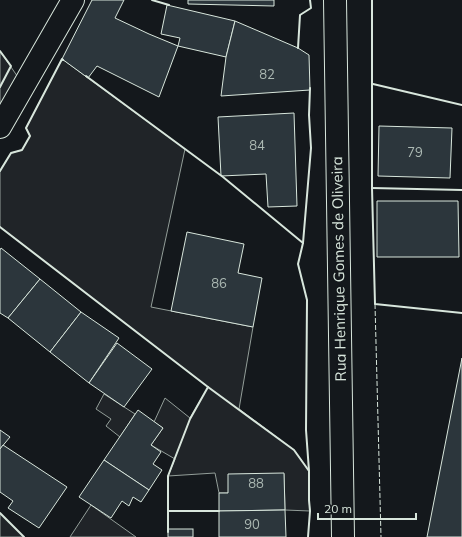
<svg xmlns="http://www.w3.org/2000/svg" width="462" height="537" font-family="Mulish,sans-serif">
<rect width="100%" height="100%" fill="#14181c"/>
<!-- green -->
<g fill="#202428" stroke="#939e99">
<path d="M0,51l24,35 -24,42z"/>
<path d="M62,59l123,90 -34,158 102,20 -14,82 55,41 15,21v29l1,11 -25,-1 -1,-36 -56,19h-9l-4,-20 -47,3 7,-17 -24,-14 12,-17 -9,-6 11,-24 25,20 18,-31 -208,-160v-56l11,-18 11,-3 8,-14 -4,-8z"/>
<path d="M104,394l31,20 -15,23 -14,-11 5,-7 -15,-10z"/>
<path d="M91,505l45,32h-66z"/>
<path d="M0,513l24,24h-24z"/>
</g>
<!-- building -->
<g fill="#2c363c" stroke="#d8e6dc">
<path d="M92,0h32l-9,18 34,16 29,12 -19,51 -62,-31 -9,12 -26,-19z"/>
<path d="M188,0h86v6l-86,-2z"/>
<path d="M167,5l68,16 -9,36 -48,-11 2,-8 -19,-4z"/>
<path d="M235,21l63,27 11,7 1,35 -89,6 5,-39z"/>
<path d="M294,113l3,93 -29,1 -2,-33 -45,2 -3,-59z"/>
<path d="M379,126l73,2 -2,50 -72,-2z"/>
<path d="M377,201h81l1,56h-82z"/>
<path d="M187,232l57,12 -6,29 24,5 -9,49 -82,-16z"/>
<path d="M1,248l39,31 -32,39 -8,-5v-63z"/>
<path d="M40,279l41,33 -31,40 -42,-34z"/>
<path d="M81,312l38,26 -30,45 -39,-31z"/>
<path d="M117,343l35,26 -28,38 -35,-24z"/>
<path d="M462,358v179h-35z"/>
<path d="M138,410l25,18 -12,17 10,7 -8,12 9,6 -13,20 -45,-30z"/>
<path d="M0,430l10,7 -10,12z"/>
<path d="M3,445l64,42 -28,41 -31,-20 5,-7 -13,-9v-43z"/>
<path d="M104,460l45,30 -8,12 -8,-5 -4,9 -7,-5 -11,17 -32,-21z"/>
<path d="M284,473l1,37 -66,1v-18h9v-19z"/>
<path d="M285,510l1,27h-67v-26z"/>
<rect x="168" y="529" width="25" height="8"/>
</g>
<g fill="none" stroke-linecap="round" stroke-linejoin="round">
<defs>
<path id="minor" d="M0,127l73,-127"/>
<path id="tertiary" d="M335,0l8,537"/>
</defs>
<!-- minor casing -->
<use href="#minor" stroke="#d8e6dc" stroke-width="24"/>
<!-- tertiary casing -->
<use href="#tertiary" stroke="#d8e6dc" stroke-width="24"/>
<!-- minor -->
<use href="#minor" stroke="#14181c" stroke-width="22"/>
<!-- tertiary -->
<use href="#tertiary" stroke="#14181c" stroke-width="22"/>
<!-- fence -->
<path stroke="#d8e6dc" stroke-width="1" stroke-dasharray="5 2" stroke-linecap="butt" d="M375,304l6,233"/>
<!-- wall -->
<g stroke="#d8e6dc" stroke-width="2">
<path d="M152,0l17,5"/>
<path d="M372,0v188l3,116 87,9"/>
<path d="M298,48l2,-33 11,-7 -1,-8"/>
<path d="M0,51l11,15 -11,21"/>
<path d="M86,76l137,101 80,66 -5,21 9,36 -1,130 3,41"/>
<path d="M373,84l89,21"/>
<path d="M0,171l11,-18 11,-3 8,-14 -4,-8 36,-69 1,1"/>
<path d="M372,188l90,2"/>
<path d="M0,227l208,160"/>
<path d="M303,243l8,-95 -2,-33 1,-27"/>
<path d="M168,511h51"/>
<path d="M0,513l24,24"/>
<path d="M168,532v-56l22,-57 18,-32 86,63 15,21v29l1,11 -2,26"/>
</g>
</g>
<g text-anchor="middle" stroke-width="3" stroke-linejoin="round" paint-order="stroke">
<!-- number labels -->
<g font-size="13" fill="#adbab4">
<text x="267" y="79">82</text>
<text x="257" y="150">84</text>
<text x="415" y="157">79</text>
<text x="219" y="288">86</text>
<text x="256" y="488">88</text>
<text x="252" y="529">90</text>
</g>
<!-- street labels -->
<g font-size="15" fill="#d8e6dc" stroke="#14181c">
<text transform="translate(339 269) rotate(-91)" y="5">Rua Henrique Gomes de Oliveira</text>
</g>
</g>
<!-- scale -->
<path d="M318 513v6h98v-6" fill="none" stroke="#d8e6dc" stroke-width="2"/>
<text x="324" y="513" font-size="12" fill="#d8e6dc" stroke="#14181c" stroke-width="3" paint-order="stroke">20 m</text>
</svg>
